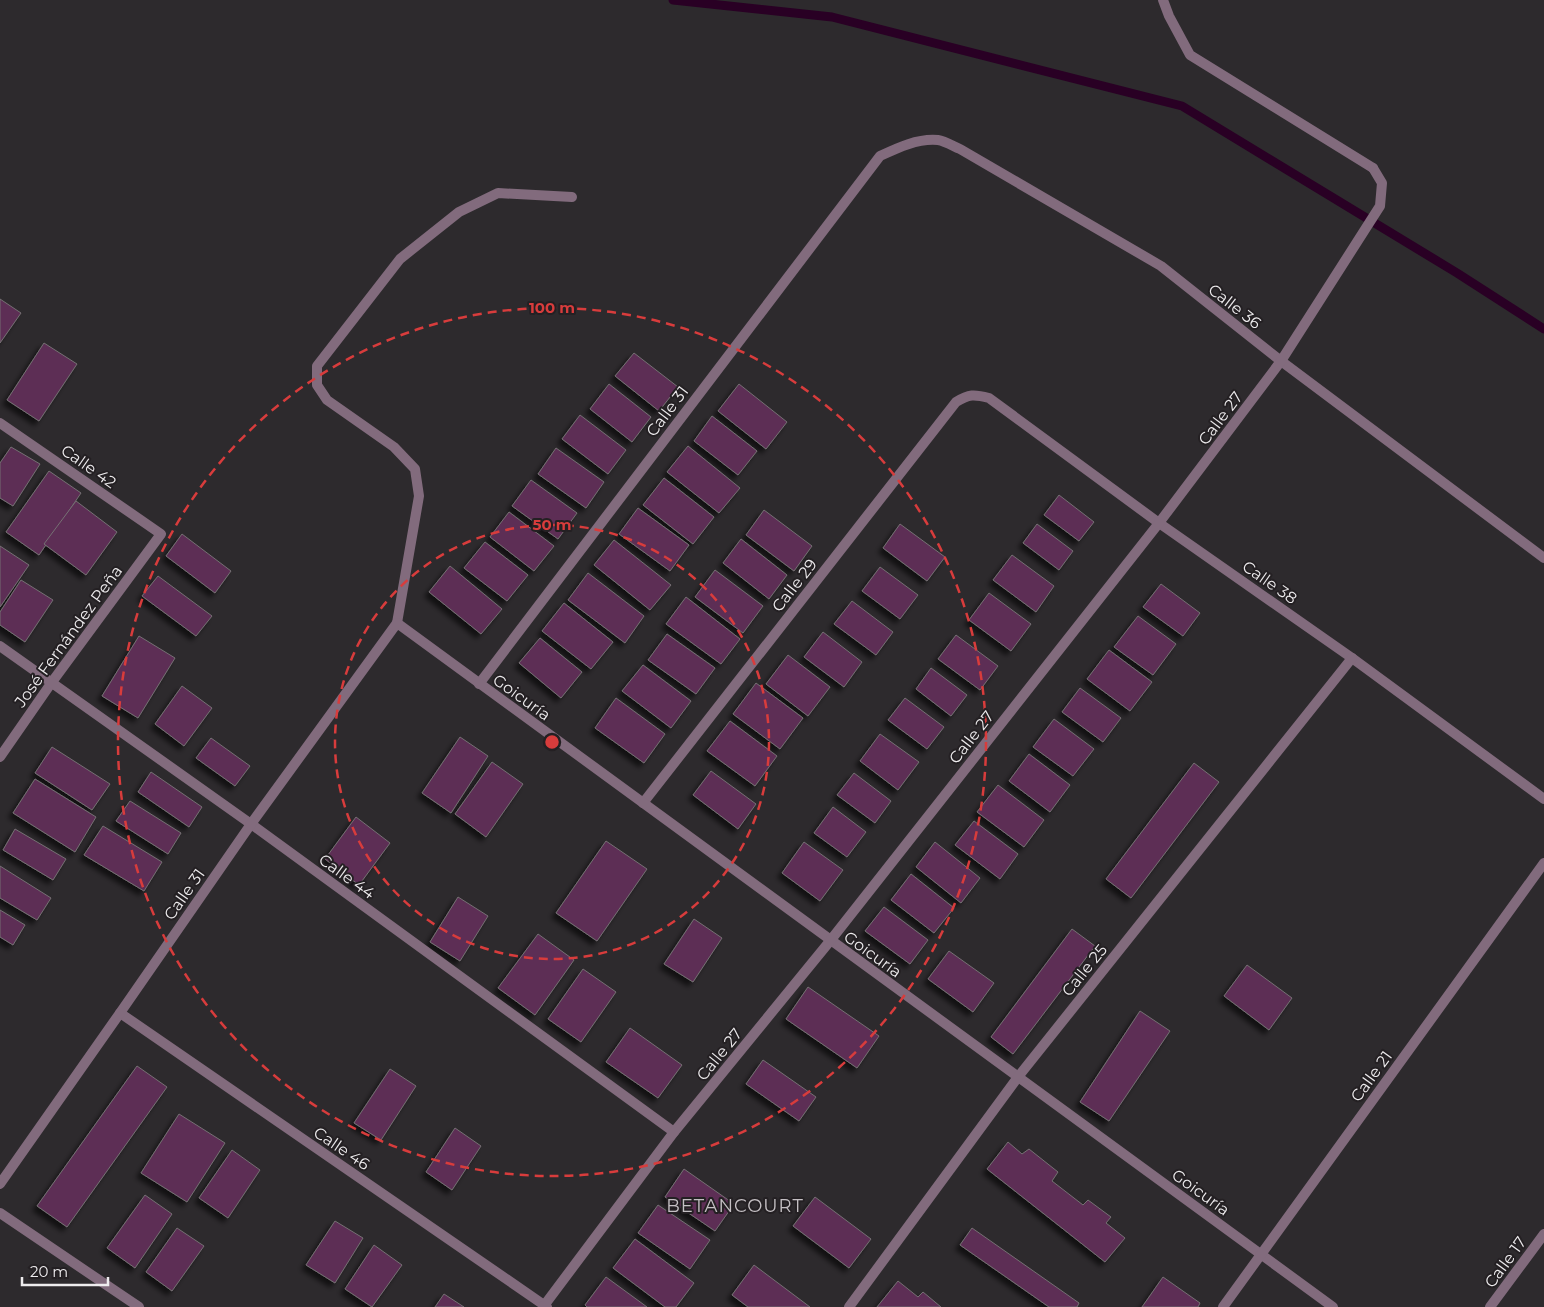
<svg xmlns="http://www.w3.org/2000/svg" width="1544" height="1307" font-family="Montserrat,sans-serif">
<defs>
<filter id="shadow"><feDropShadow dx="-4.5" dy="4.5" stdDeviation="2.5" flood-color="#0009"/></filter>
</defs>
<rect width="100%" height="100%" fill="#2d2a2d"/>
<g fill="none" stroke-linecap="round" stroke-linejoin="round">
<!-- stream -->
<path stroke="#290024" stroke-width="9" d="M673,0l159,17 350,89 275,167 87,56"/>
</g>
<!-- building -->
<g fill="#5d2d55" stroke="#757073" filter="url(#shadow)">
<path d="M0,299l21,14 -21,30z"/>
<path d="M44,343l33,21 -38,57 -32,-21z"/>
<path d="M634,353l44,34 -19,24 -44,-35z"/>
<path d="M609,384l42,33 -19,25 -42,-33z"/>
<path d="M739,384l48,38 -21,27 -48,-38z"/>
<path d="M580,415l46,35 -18,24 -46,-35z"/>
<path d="M712,416l45,35 -19,24 -44,-34z"/>
<path d="M688,446l52,42 -21,25 -52,-41z"/>
<path d="M11,447l29,17 -27,42 -13,-8v-35z"/>
<path d="M556,448l48,34 -18,26 -48,-34z"/>
<path d="M49,471l32,22 -42,62 -33,-23z"/>
<path d="M664,478l50,39 -21,27 -50,-39z"/>
<path d="M531,480l46,33 -19,26 -46,-33z"/>
<path d="M1059,495l35,27 -15,19 -35,-26z"/>
<path d="M76,501l41,31 -31,43 -42,-31z"/>
<path d="M638,508l51,37 -19,26 -51,-37z"/>
<path d="M764,510l48,36 -18,25 -48,-36z"/>
<path d="M509,512l45,34 -20,25 -44,-34z"/>
<path d="M900,524l45,33 -18,24 -44,-33z"/>
<path d="M1037,524l36,27 -14,19 -36,-27z"/>
<path d="M182,534l49,37 -16,22 -49,-37z"/>
<path d="M741,539l46,36 -18,24 -46,-36z"/>
<path d="M614,540l57,45 -21,25 -56,-45z"/>
<path d="M485,542l43,33 -21,26 -43,-33z"/>
<path d="M0,546l29,19 -29,42z"/>
<path d="M1012,555l42,31 -18,26 -43,-32z"/>
<path d="M450,566l52,43 -21,25 -52,-42z"/>
<path d="M880,567l38,28 -18,24 -38,-28z"/>
<path d="M715,570l48,36 -20,27 -48,-36z"/>
<path d="M588,573l56,43 -19,27 -57,-43z"/>
<path d="M158,576l54,40 -16,20 -54,-40z"/>
<path d="M21,580l32,20 -28,42 -25,-17v-13z"/>
<path d="M1161,584l39,29 -17,23 -40,-29z"/>
<path d="M989,593l42,31 -20,27 -42,-31z"/>
<path d="M686,597l54,42 -19,25 -55,-40z"/>
<path d="M852,601l41,31 -17,23 -42,-31z"/>
<path d="M564,603l49,39 -22,27 -49,-38z"/>
<path d="M1138,616l38,28 -23,31 -39,-28z"/>
<path d="M823,632l39,30 -18,25 -40,-30z"/>
<path d="M667,634l48,34 -19,26 -48,-34z"/>
<path d="M956,635l42,31 -18,24 -42,-31z"/>
<path d="M139,636l36,22 -37,60 -36,-22z"/>
<path d="M540,638l42,34 -21,26 -42,-35z"/>
<path d="M1109,650l43,32 -22,29 -43,-32z"/>
<path d="M788,655l42,32 -22,29 -42,-32z"/>
<path d="M643,665l48,36 -20,27 -49,-37z"/>
<path d="M931,668l36,27 -16,21 -35,-27z"/>
<path d="M756,683l47,35 -23,31 -47,-35z"/>
<path d="M182,686l30,22 -28,38 -29,-22z"/>
<path d="M1080,688l41,30 -18,24 -41,-30z"/>
<path d="M616,698l49,36 -21,29 -49,-35z"/>
<path d="M905,698l39,29 -17,22 -39,-29z"/>
<path d="M1054,719l40,30 -21,27 -40,-29z"/>
<path d="M730,721l47,35 -22,30 -48,-35z"/>
<path d="M880,734l39,28 -21,28 -38,-29z"/>
<path d="M460,737l28,19 -37,57 -29,-20z"/>
<path d="M211,738l39,28 -15,20 -39,-28z"/>
<path d="M52,747l58,37 -18,26 -57,-37z"/>
<path d="M1029,754l41,31 -20,27 -41,-31z"/>
<path d="M492,762l31,22 -37,53 -31,-23z"/>
<path d="M1194,763l25,19 -88,116 -25,-19z"/>
<path d="M711,771l45,33 -18,25 -45,-34z"/>
<path d="M151,772l51,35 -13,20 -51,-35z"/>
<path d="M854,773l37,28 -16,22 -38,-28z"/>
<path d="M35,779l61,38 -21,35 -62,-39z"/>
<path d="M998,785l46,35 -20,27 -47,-35z"/>
<path d="M130,801l51,32 -13,21 -52,-33z"/>
<path d="M833,807l33,25 -19,25 -33,-24z"/>
<path d="M356,817l34,26 -31,42 -34,-26z"/>
<path d="M974,821l44,33 -18,25 -45,-34z"/>
<path d="M103,826l59,36 -18,29 -60,-36z"/>
<path d="M15,829l51,30 -13,21 -50,-30z"/>
<path d="M606,841l41,28 -50,72 -41,-28z"/>
<path d="M804,842l39,28 -23,31 -38,-28z"/>
<path d="M935,842l45,36 -19,25 -45,-36z"/>
<path d="M0,866l51,32 -14,22 -37,-22z"/>
<path d="M911,874l43,34 -20,25 -43,-33z"/>
<path d="M458,897l30,19 -28,45 -30,-19z"/>
<path d="M884,907l44,33 -18,24 -45,-33z"/>
<path d="M0,910l25,15 -12,20 -13,-8z"/>
<path d="M694,919l28,19 -29,44 -29,-18z"/>
<path d="M1072,929l23,17 -82,108 -22,-17z"/>
<path d="M538,934l36,26 -39,55 -37,-27z"/>
<path d="M949,951l45,32 -21,29 -45,-33z"/>
<path d="M1247,965l45,33 -23,32 -45,-34z"/>
<path d="M583,969l33,23 -35,50 -33,-23z"/>
<path d="M808,987l71,49 -22,32 -71,-49z"/>
<path d="M1140,1011l30,20 -61,90 -29,-19z"/>
<path d="M630,1028l52,37 -24,33 -52,-36z"/>
<path d="M763,1060l53,37 -17,24 -53,-37z"/>
<path d="M137,1066l30,21 -100,140 -30,-21z"/>
<path d="M390,1069l26,17 -35,54 -27,-17z"/>
<path d="M179,1114l46,29 -38,59 -46,-29z"/>
<path d="M455,1128l26,18 -29,44 -26,-18z"/>
<path d="M1008,1142l14,12 7,-5 29,23 -6,9 31,24 5,-5 23,17 -5,6 19,15 -20,24 -118,-93z"/>
<path d="M232,1150l28,20 -32,48 -29,-20z"/>
<path d="M684,1169l50,35 -19,27 -50,-34z"/>
<path d="M145,1195l27,19 -37,54 -28,-20z"/>
<path d="M815,1197l56,42 -22,29 -56,-42z"/>
<path d="M658,1205l52,35 -20,29 -52,-36z"/>
<path d="M335,1221l28,17 -28,45 -29,-18z"/>
<path d="M177,1228l27,18 -32,45 -26,-19z"/>
<path d="M972,1228l107,75 -2,4h-28l-89,-62z"/>
<path d="M635,1239l59,44 -18,24h-11l-52,-39z"/>
<path d="M374,1245l28,20 -30,42 -27,-18z"/>
<path d="M754,1265l56,42h-62l-16,-12z"/>
<path d="M606,1277l41,30h-60l-2,-2z"/>
<path d="M1163,1277l37,26 -2,4h-56z"/>
<path d="M898,1281l20,16 5,-5 18,15h-64z"/>
<path d="M444,1294l20,13h-29z"/>
</g>
<g fill="none" stroke-linecap="round" stroke-linejoin="round">
<!-- service -->
<g stroke="#826b7d" stroke-width="10">
<path d="M1163,0l6,16 21,39 183,113"/>
<path d="M397,623l22,-127 -4,-27 -21,-22 -67,-47 -10,-15v-19l83,-107 59,-47 39,-19 74,4"/>
</g>
<!-- minor -->
<g stroke="#826b7d" stroke-width="10">
<path d="M0,423l161,111 -109,148 -52,75"/>
<path d="M0,646l251,178 423,308"/>
<path d="M479,684l401,-528c17,-8 38,-18 58,-16 7,1 15,6 22,9l201,117 120,95 263,197"/>
<path d="M643,803l313,-401c13,-8 18,-8 33,-4l170,125 193,135 192,141"/>
<path d="M120,1013l427,294"/>
<path d="M0,1184l120,-171 131,-189 146,-201 936,684"/>
<path d="M0,1213l139,94"/>
<path d="M543,1307l131,-175 156,-191 329,-418 122,-162 99,-155 2,-23 -9,-15"/>
<path d="M849,1307l169,-230 334,-419"/>
<path d="M1223,1307l321,-444"/>
<path d="M1490,1307l54,-73"/>
</g>
</g>
<!-- distance rings -->
<g fill="none" stroke="#d83c3c" stroke-width="2.5" stroke-dasharray="9 6">
<circle cx="552" cy="742" r="217"/>
<circle cx="552" cy="742" r="434"/>
</g>
<g text-anchor="middle" stroke-width="4" stroke-linejoin="round" paint-order="stroke">
<!-- street labels -->
<g font-size="16" fill="#eeecee" stroke="#242023">
<text transform="translate(1235 306) rotate(38)" y="6">Calle 36</text>
<text transform="translate(667 411) rotate(-53)" y="6">Calle 31</text>
<text transform="translate(1220 418) rotate(-53)" y="6">Calle 27</text>
<text transform="translate(89 466) rotate(35)" y="6">Calle 42</text>
<text transform="translate(1270 582) rotate(35)" y="6">Calle 38</text>
<text transform="translate(794 585) rotate(-52)" y="6">Calle 29</text>
<text transform="translate(68 636) rotate(-54)" y="6">José Fernández Peña</text>
<text transform="translate(522 697) rotate(36)" y="6">Goicuría</text>
<text transform="translate(971 737) rotate(-52)" y="6">Calle 27</text>
<text transform="translate(347 876) rotate(36)" y="6">Calle 44</text>
<text transform="translate(184 894) rotate(-55)" y="6">Calle 31</text>
<text transform="translate(873 954) rotate(36)" y="6">Goicuría</text>
<text transform="translate(1084 970) rotate(-51)" y="6">Calle 25</text>
<text transform="translate(719 1054) rotate(-51)" y="6">Calle 27</text>
<text transform="translate(1371 1076) rotate(-54)" y="6">Calle 21</text>
<text transform="translate(342 1148) rotate(34)" y="6">Calle 46</text>
<text transform="translate(1201 1192) rotate(36)" y="6">Goicuría</text>
<text transform="translate(1505 1262) rotate(-54)" y="6">Calle 17</text>
</g>
<!-- neighbourhood labels -->
<g font-size="18" letter-spacing="1" fill="#c5c0c4" stroke="#242023">
<text x="735" y="1212">BETANCOURT</text>
</g>
</g>
<circle cx="552" cy="742" r="8" fill="#d83c3c" stroke="#242023" stroke-width="2.5"/>
<g font-size="15" text-anchor="middle" font-weight="bold" fill="#d83c3c" stroke="#242023" stroke-width="4" stroke-linejoin="round" paint-order="stroke">
<text x="552" y="313">100 m</text>
<text x="552" y="530">50 m</text>
</g>
<!-- scale -->
<path d="M22 1277v8h86v-8" fill="none" stroke="#eeecee" stroke-width="2.5"/>
<text x="30" y="1277" font-size="15" fill="#eeecee" stroke="#242023" stroke-width="4" paint-order="stroke">20 m</text>
</svg>
